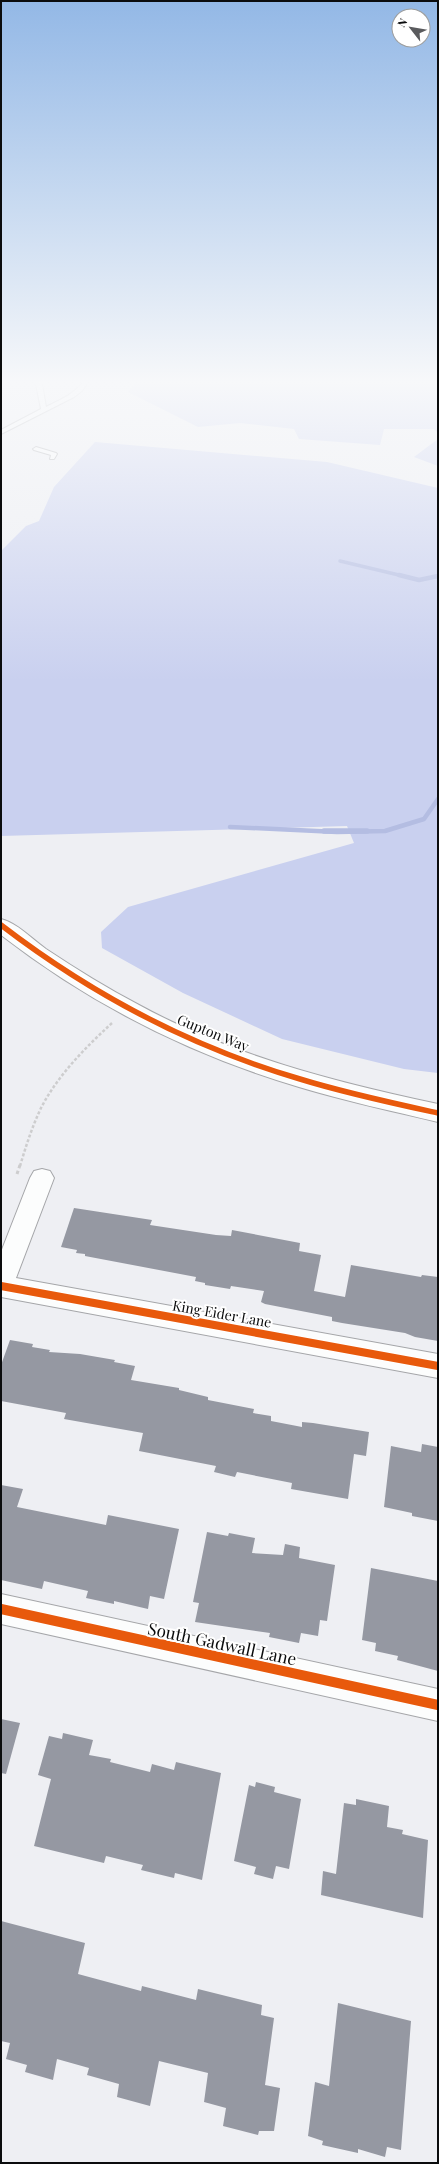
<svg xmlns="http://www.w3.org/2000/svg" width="439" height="2164" font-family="'Playfair Display',serif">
<rect width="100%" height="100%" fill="#eeeff3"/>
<!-- forest -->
<g fill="#c9d0ef">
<path d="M139,379h299v54l-4,-4h-50l-4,16 -81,-6 -5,-10 -54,-6 -42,4 -70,-35z"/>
<path d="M438,439v27l-24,-9z"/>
<path d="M95,442l232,20 111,26v585l-34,-4 -122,-30 -99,-46 -81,-45 -1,-16 27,-25 226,-64 -7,-17 -346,10v-285l25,-25 13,-5 15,-34z"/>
</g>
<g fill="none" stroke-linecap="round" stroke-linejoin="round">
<!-- stream-far2 -->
<path stroke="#b4bde2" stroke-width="3.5" d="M340,561l63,15"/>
<!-- stream-far1 -->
<g stroke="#b4bde2" stroke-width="4.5">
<path d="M399,575l20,5 19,-4"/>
<path d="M230,827l107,5 48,-1 39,-12 14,-20"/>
</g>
<!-- stream -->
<path stroke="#b4bde2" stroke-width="5.5" d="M324,831h43"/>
</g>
<!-- building -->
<g fill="#9598a2">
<path d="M74,1208l78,12 -2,5 66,10 15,1 1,-6 68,13 -1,8 22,4 -7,36 31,6 6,-32 70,12 1,-2 16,2v64l-23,-4 -10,-4 -63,-10 -10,-2v-4l-67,-13 -4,-2 3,-11 -33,-5 -1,3 -25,-4v-2l-10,-2 1,-4 -111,-21v-2l-9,-1 1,-3 -16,-3z"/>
<path d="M10,1340l23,4 -1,3 18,3 -1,2 31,2 35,6 -1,2 21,4 -4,14 48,8v2l29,7v3l46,9 -1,4 18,3v5l31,6v-5l11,1 56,9 -3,24 -12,-2 -6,45 -57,-10 1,-6 -55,-11 -2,5 -21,-5 2,-6 -77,-15 4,-18 -79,-14 2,-6 -65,-12v-36z"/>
<path d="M422,1444l16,3v74l-26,-5v-3l-28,-6 7,-61 30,6z"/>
<path d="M1,1485l22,4 -6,18 89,18 2,-10 71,14 -15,70 -14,-3 -2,13 -34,-8v3l-28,-6 2,-7 -44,-10 -2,8 -41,-9z"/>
<path d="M207,1532l21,4 1,-3 26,5 -3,15 31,2 2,-11 15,3 -1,11 36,7 -8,56 -7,-1 -2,16 -17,-3 -2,10 -30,-6 1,-4 -75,-11 4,-19 -6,-1z"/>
<path d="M371,1568l67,13v90l-41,-11 1,-4 -23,-5 1,-8 -14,-3z"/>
<path d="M1,1719l19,4 -14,51 -5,-1z"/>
<path d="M63,1733l30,7 -4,15 22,4 -1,3 40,10 2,-8 22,6 2,-8 45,11 -19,107 -27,-7 -1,5 -33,-8 2,-5 -37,-9 -2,7 -70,-17 17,-67 -13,-4 11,-39 13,3z"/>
<path d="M256,1782l19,5 -1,5 27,7 -12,70 -13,-3 -3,13 -19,-5 2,-7 -22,-6 15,-76 6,2z"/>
<path d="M356,1799l33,7 -2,21 16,3 -1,4 26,6 -5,78 -102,-23 2,-24 13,3 8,-71 12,2z"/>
<path d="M1,1921l84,22 -7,31 63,17 1,-5 54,14 2,-11 64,16 -1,10 13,3 -9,67 15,3 -6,43h-15l-1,4 -35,-9 3,-18 -22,-6 4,-29 -49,-12 -9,45 -33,-9 2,-13 -32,-9 2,-7 -32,-9 -4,21 -28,-8 2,-7 -21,-6 4,-16 -9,-2z"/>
<path d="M338,2003l73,18 -10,129 -14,-3 -2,10 -27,-8v4l-36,-8 1,-4 -15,-5 7,-54 14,4z"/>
</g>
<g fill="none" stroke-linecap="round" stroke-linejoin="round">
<defs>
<g id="service">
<path d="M35,379h6l5,28c16,-8 29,-13 39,-28h5l-8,12 -8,6 -73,37v-4l40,-21z"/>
<path d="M36,447l20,6 1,1 -3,5h-4l1,-4 -17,-5 -1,-1z"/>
</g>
<g id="minor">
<path d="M1,919c16,4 31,20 45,30 30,20 61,39 93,56 94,51 196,77 299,99v18c-46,-11 -93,-21 -139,-35 -108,-32 -209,-83 -298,-152z"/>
<path d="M42,1169l8,2 4,7 -38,100 422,76v24l-437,-81v-45l29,-74 4,-7z"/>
<path d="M1,1594l437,95v32l-437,-97z"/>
</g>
</defs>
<!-- service casing -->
<use href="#service" stroke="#a5a6a9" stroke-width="2"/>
<!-- minor casing -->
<use href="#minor" stroke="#a5a6a9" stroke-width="2"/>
<!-- path-far1 -->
<path stroke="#cdcdce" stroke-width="2.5" stroke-dasharray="3 2" stroke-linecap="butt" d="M20,1166c6,-20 12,-39 21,-58 17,-33 44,-60 71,-85"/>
<!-- path -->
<path stroke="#cdcdce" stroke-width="3" stroke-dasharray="3.5 2.5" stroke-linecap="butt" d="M17,1174l3,-9"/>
<!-- service -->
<use href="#service" fill="#fcfdfd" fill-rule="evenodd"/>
<!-- minor -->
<use href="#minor" fill="#fcfdfd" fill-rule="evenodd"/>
<defs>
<path id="cycleway-far2" d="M1,925c90,69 190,122 299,154 45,14 92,24 138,34"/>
<path id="cycleway-far1" d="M1,1286l437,80"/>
<path id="cycleway" d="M1,1609l437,96"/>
</defs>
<!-- cycleway-far2 casing -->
<use href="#cycleway-far2" stroke="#fff" stroke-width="8"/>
<!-- cycleway-far1 casing -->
<use href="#cycleway-far1" stroke="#fff" stroke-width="10"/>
<!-- cycleway casing -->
<use href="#cycleway" stroke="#fff" stroke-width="12"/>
<!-- cycleway-far2 -->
<use href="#cycleway-far2" stroke="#e8590c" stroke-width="5.5"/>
<!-- cycleway-far1 -->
<use href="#cycleway-far1" stroke="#e8590c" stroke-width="8"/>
<!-- cycleway -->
<use href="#cycleway" stroke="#e8590c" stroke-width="10"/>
</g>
<!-- sky -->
<linearGradient id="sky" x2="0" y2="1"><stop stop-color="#93b8e6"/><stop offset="0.56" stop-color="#f7f8fa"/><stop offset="1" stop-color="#f7f8fa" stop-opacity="0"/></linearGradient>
<rect width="439" height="682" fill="url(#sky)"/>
<g text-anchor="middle" stroke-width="4" stroke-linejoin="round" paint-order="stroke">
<!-- street labels -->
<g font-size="14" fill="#0b0c0d" stroke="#fff">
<text transform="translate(213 1033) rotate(22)" y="5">Gupton Way</text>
<text transform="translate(222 1314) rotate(10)" y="5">King Eider Lane</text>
</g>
<!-- near-street labels -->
<g font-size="17" fill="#0b0c0d" stroke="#fff">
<text transform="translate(222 1644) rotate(12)" y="6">South Gadwall Lane</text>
</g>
</g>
<!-- border -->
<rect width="439" height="2164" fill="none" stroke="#0b0c0d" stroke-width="4"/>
<!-- north arrow -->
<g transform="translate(411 28) rotate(301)"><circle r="19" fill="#ffffff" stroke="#9d9e9e"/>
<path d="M0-3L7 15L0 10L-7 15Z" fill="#5a5b5e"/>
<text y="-6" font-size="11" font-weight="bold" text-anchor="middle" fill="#0b0c0d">N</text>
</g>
</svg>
